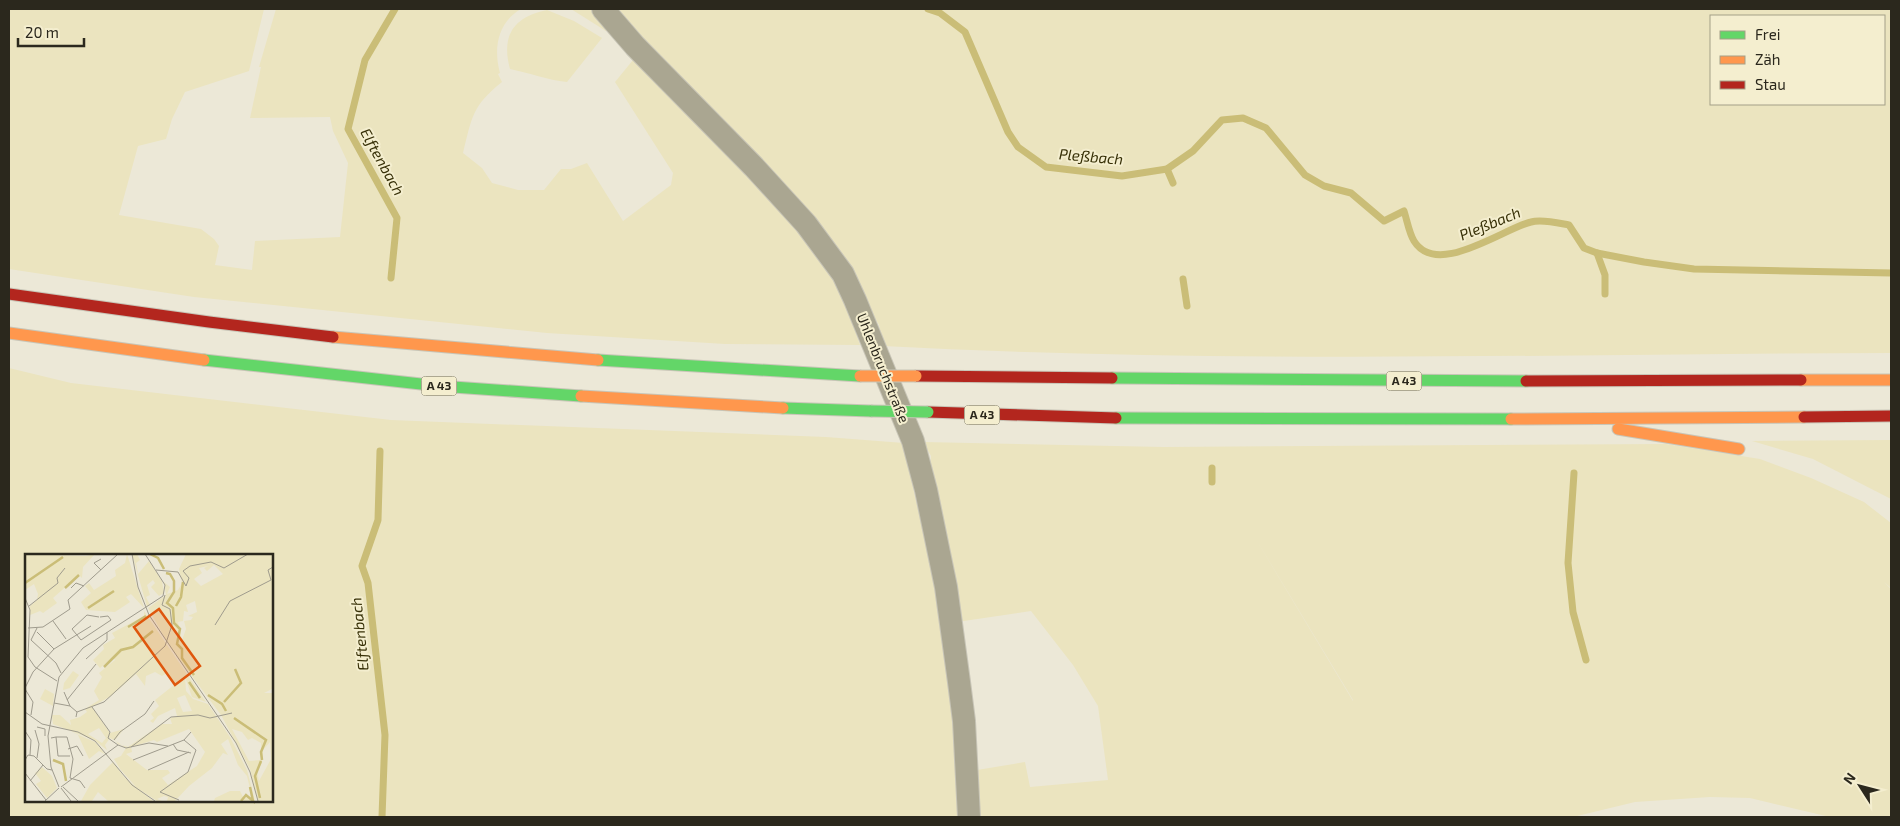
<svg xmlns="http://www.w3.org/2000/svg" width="1900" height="826" font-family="'Exo 2',sans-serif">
<rect width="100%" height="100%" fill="#ece8d7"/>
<!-- green -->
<g fill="#ebe4bf" fill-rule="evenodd">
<path d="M9,9h255l-15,62 -64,21 -13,27 -6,20 -28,7 -19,69 82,14 13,10 5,7 -4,19 37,5 3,-29 85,-4 8,-74 -15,-32 -3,-14 -80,1 11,-51h-2l17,-58h245c-23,13 -28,39 -21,64l-2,1 4,8c-30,24 -30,35 -39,71l19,15 10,15 26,7h26l17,-21h10l16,-6 36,58 48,-36 2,-12 -58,-91 18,-22 16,9 125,126 68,97 18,53 -135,-1 -178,-11 -353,-36 -185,-28z"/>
<path d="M571,9h27l12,18 -4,4z"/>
<path d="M609,9h1282v344c-336,1 -672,11 -1008,-7l-4,-21 -42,-70zM1711,16h173v88h-173z"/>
<path d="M547,10l27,11 28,17 -35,44c-20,-2 -37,-9 -57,-13 -9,-33 3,-52 37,-59z"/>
<path d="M9,368l62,15 320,37 435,17 78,6 11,54 23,91 16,138 7,91h-952zM26,555h245v245h-245z"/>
<path d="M1891,440v59l-78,-40 -61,-18z"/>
<path d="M923,442l241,5 502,-3 94,15 51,19 53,24 27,21v65l-7,-6 7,7v228h-61l-80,-19 -40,-1 -75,5 -62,15h-598l-4,-46 54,-9 5,25 78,-7 -10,-74 -25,-41 -42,-54 -74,11 -27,-156 1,-10zM1254,536l99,164v1z"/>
</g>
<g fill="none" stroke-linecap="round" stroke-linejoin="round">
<!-- stream -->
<g stroke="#cabd77" stroke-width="7">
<path d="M928,9l12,4 25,19 43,100 10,15 28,20 76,9 45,-7 26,-18 29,-31 21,-2 23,10 39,47 19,11 27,7 33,28 20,-10c3,9 5,22 10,30 23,37 88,-12 117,-19 11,-3 27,1 38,3l15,23 13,5 47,9 50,7 197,4"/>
<path d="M1167,169l6,14"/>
<path d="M1597,253l8,22v19"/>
<path d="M391,278l6,-60 -49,-89 17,-69 30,-51"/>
<path d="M1183,279l4,27"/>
<path d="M380,451l-2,69 -16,46 6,17 17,152 -3,82"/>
<path d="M1212,468v14"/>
<path d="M1574,473l-6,90 5,49 13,48"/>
</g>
<defs>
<path id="street" d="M603,9l32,37 119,121 52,57 37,50 12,26 58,141 13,49 20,97 13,95 5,39 5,96"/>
<g id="fast">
<path d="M204,360l235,26 142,10"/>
<path d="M598,360l262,16"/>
<path d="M1112,378l414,3"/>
<path d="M783,408l88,3"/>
<path d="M1116,418l395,1"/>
</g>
<g id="slow">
<path d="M9,333l195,27"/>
<path d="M333,337l265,23"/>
<path d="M1801,380h90"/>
<path d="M581,396l202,12"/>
<path d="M1511,419l293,-2"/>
<path d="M1618,429l121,20"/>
</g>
<g id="jam">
<path d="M9,294l200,28 124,15"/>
<path d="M916,376l196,2"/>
<path d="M1526,381l275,-1"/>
<path d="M928,412l188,6"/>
<path d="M1804,417l87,-1"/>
</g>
</defs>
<!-- street casing -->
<use href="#street" stroke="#c8c5b7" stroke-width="24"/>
<!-- fast casing -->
<use href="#fast" stroke="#c8c5b7" stroke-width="13"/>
<!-- slow casing -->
<use href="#slow" stroke="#c8c5b7" stroke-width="13"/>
<!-- jam casing -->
<use href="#jam" stroke="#c8c5b7" stroke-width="13"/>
<!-- street -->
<use href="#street" stroke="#aaa691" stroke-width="22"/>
<!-- fast -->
<use href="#fast" stroke="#63d668" stroke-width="11"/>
<!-- slow -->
<use href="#slow" stroke="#ff974d" stroke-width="11"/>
<!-- jam -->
<use href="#jam" stroke="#b3261e" stroke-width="11"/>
<defs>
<path id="fast-bridge" d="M871,411l57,1"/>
<path id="slow-bridge" d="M860,376h56"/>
</defs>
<!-- fast-bridge casing -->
<use href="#fast-bridge" stroke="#c8c5b7" stroke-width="13" stroke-linecap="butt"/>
<!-- slow-bridge casing -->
<use href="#slow-bridge" stroke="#c8c5b7" stroke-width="13" stroke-linecap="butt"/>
<!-- fast-bridge -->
<use href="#fast-bridge" stroke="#63d668" stroke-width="11"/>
<!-- slow-bridge -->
<use href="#slow-bridge" stroke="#ff974d" stroke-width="11"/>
</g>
<g text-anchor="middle" stroke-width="4" stroke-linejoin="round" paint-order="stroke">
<!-- shield labels -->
<g fill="#f4eecf" stroke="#676352" stroke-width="1">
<rect x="1386.5" y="371.5" width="35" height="19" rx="4"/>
<rect x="421.5" y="376.5" width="35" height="19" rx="4"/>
<rect x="964.5" y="405.5" width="35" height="19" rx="4"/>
</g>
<g font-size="12" font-weight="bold" fill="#2b281d">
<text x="1404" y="385">A 43</text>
<text x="439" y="390">A 43</text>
<text x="982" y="419">A 43</text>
</g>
<!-- street labels -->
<g font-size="14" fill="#2b281d" stroke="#f4eecf">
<text transform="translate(883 368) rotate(68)" y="5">Uhlenbruchstraße</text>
</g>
<!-- water labels -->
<g font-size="15" font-style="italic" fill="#373007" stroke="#f4eecf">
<text transform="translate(1091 157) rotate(5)" y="5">Pleßbach</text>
<text transform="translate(382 162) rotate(61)" y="5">Elftenbach</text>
<text transform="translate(1490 224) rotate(-22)" y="5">Pleßbach</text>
<text transform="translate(360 634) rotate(-96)" y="5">Elftenbach</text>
</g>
</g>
<!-- overview -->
<g transform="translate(25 554)">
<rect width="248" height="248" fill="#ece8d7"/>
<path d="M0,0l61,2 9,-2 -12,13 -1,11 -3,-3 -26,23 4,5 -14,10 -3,-2 -10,4v-9l7,-6 1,-6 -4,-10 -9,6zM102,0l17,54 -13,-14 -5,3 4,5 -15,10 -29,-2 -5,-8 10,-9 -6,-7 4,-3 5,7 22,-14 -1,-6 10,-7zM107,0h5l3,6 -4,3 2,11 11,-13 13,20 2,12 -5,3 -8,-9 4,-4 -2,-3 -6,5 3,10 -4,2 4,8 -3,2zM161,0h86v135l-8,4h8v108h-14l-8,-32 -29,-54 -51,-68 -22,-39 18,-13 -2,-13 6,5 -3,7 11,-4 4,-7 -3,-14zM189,11l9,9 -22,12 -7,-7 8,-6 -3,-5 9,-2 -4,2 3,3zM170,47l2,11 -9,4 5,1 -2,3 -7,1 2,8 -4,11 -4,-18 5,-1 1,-10 4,1 -2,-7zM207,175l10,3 6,8 4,-2 9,5v17l-12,1zM245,188l1,17 -12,22 -2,-9 5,-9 1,-13zM119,57l62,91 -14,-5 -7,-20 1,14 7,8 15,5 22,33 17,33 8,31h-41l1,-3 15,-7h10l3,6h9l-5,-21 -9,-11 -10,-26 -7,5 7,11 -5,-2 -11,15 -23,18 -14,15h-8l1,-4 -4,-1 -7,3 5,2h-5l-20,-13 -17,-19 -6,-10 7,-3 5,-8 -12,-8 -4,-2 -5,7 2,5 -13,-10 -41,-16 -1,-9h8l11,10 -1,-5 10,-3 7,-5 -2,-3 14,-9 -5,-9 8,-14 -3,-4 16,-13 -2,-3 -13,11 -7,-8 11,-11 -1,-4 12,-7 -3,-5 32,-17zM130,118l7,4 5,-3 7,12 -19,15 4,6 -8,8 3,4 -4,3 3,2 5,-7 17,-8 2,8 -7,2 2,6h-10l-34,23 -10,-3 -3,-4 9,-11 -14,4 -18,-26 19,-11 25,-22 9,12 1,-10zM160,141l7,16 -9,1 -6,-14zM74,174l7,10 -4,5 -14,-9zM164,175l16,23 -8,14 -29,19 -6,-7 8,-5 -2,-3h-21l-21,-16 6,-2 -1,-5 23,-7 3,2zM48,117l6,4 -9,13 -7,2 1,-7zM20,135l9,5 -1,12 -13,-7zM47,178l23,10 10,12 -6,-3 -10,8 -11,-24zM88,208l11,15 29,24h-45l-10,-9 -6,9h-11l9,-16zM17,213l10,9 5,12 -10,10 -11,-14 5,-3 -6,-8z" fill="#ebe4bf" fill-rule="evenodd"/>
<path fill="none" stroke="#cabd77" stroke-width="2.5" d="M125,0l8,4 6,11M141,19l4,1 4,7v11l-7,11 6,5 1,15 6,6 -3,15 5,5v9l12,17M0,29l38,-26M40,34l14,-13M151,52l5,-9 2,-15M63,54l26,-17M103,73l18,-11M79,113l17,-17 12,-3 20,-16M164,128l11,16M183,141l14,9 4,7M199,148l17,-19 -6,-14M209,164l32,22 -5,12 1,8M28,206l10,4 3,17M235,244l-5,-22 6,-15M216,247l5,-6 7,6 -3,-14"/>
<path fill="none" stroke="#9f9b8d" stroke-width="1" d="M107,0l6,33 11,28 87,128 14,29 8,29M76,16l-7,-7 7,-4M131,16l22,2 8,14 3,-8 -6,-7 7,-5 21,-4 13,6 24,-14M46,34l5,-5 8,3M0,44l5,12 -2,47 7,10 22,14M4,52l29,-23 -1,-5 8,-10M74,63l-12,-2 -15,14 9,11 30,-20 -3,-4 -8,1M28,67l13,18M190,71l15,-24 41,-21 -3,-10 5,-3M3,74l15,-1 27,-18 -2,-9 50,-46M12,74l-6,12 25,23 5,10M12,78l17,17M61,105l21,-19v-8M0,134l8,-16 21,-23 37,-23M0,135l8,13 -2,13M39,138l6,14M42,146l29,-36M29,149l16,3 7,6 -1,5M67,153l18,25 -2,6 10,7 8,3 23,-5 19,3M0,158l17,12 36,8 17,9 37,44 23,16M52,158l27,-10 61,-56 7,-21 -2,-16 -8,-4 3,-10M12,173l8,2v7M10,176l4,14 -2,14M0,177l6,9 -1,15M31,183h11l6,22 -3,19 10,3 5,7M26,184l5,-1 2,19h12M89,186l6,-8 25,-18 9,-13M148,190l4,6 14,3M106,193l40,-30 27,-2 12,3 22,-5M43,195l9,-3 6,10M0,206l3,-5 6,1 13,13 5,1M108,206l51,-20 7,-8M123,216l41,-18M0,219l21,27M5,227l13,-16M34,233l-8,-20 -3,-31 11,-59 24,-29 80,-52 2,-11 -20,-31M36,233l57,-42M38,233l15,14M36,234l10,13M154,246l-19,-8 28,-20 8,-22 -12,-10M20,247l14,-13"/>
<path fill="#df570d" fill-opacity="0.15" stroke="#df570d" stroke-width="2.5" d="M134,55l41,57 -25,19 -41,-58z"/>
<rect width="248" height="248" fill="none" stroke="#2b281d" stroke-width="2.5"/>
</g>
<!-- border -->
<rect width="1900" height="826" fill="none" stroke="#2b281d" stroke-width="20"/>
<!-- legend -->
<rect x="1710" y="15" width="175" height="90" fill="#f4eecf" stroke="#a49f88"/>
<rect x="1720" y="31" width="25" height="8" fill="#63d668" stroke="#a49f88"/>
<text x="1755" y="40" font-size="15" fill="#2b281d">Frei</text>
<rect x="1720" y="56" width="25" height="8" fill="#ff974d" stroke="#a49f88"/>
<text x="1755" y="65" font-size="15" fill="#2b281d">Zäh</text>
<rect x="1720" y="81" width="25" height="8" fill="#b3261e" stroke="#a49f88"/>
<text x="1755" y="90" font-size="15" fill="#2b281d">Stau</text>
<!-- north arrow -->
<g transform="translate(1860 786) rotate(306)" stroke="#f4eecf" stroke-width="4" paint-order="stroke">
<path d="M0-4L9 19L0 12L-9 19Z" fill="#2b281d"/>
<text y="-8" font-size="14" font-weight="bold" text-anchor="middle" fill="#2b281d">N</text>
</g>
<!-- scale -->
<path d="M18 38v8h66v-8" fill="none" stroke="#2b281d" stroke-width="2.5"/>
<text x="25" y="38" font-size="15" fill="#2b281d" stroke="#f4eecf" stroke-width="4" paint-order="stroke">20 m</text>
</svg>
